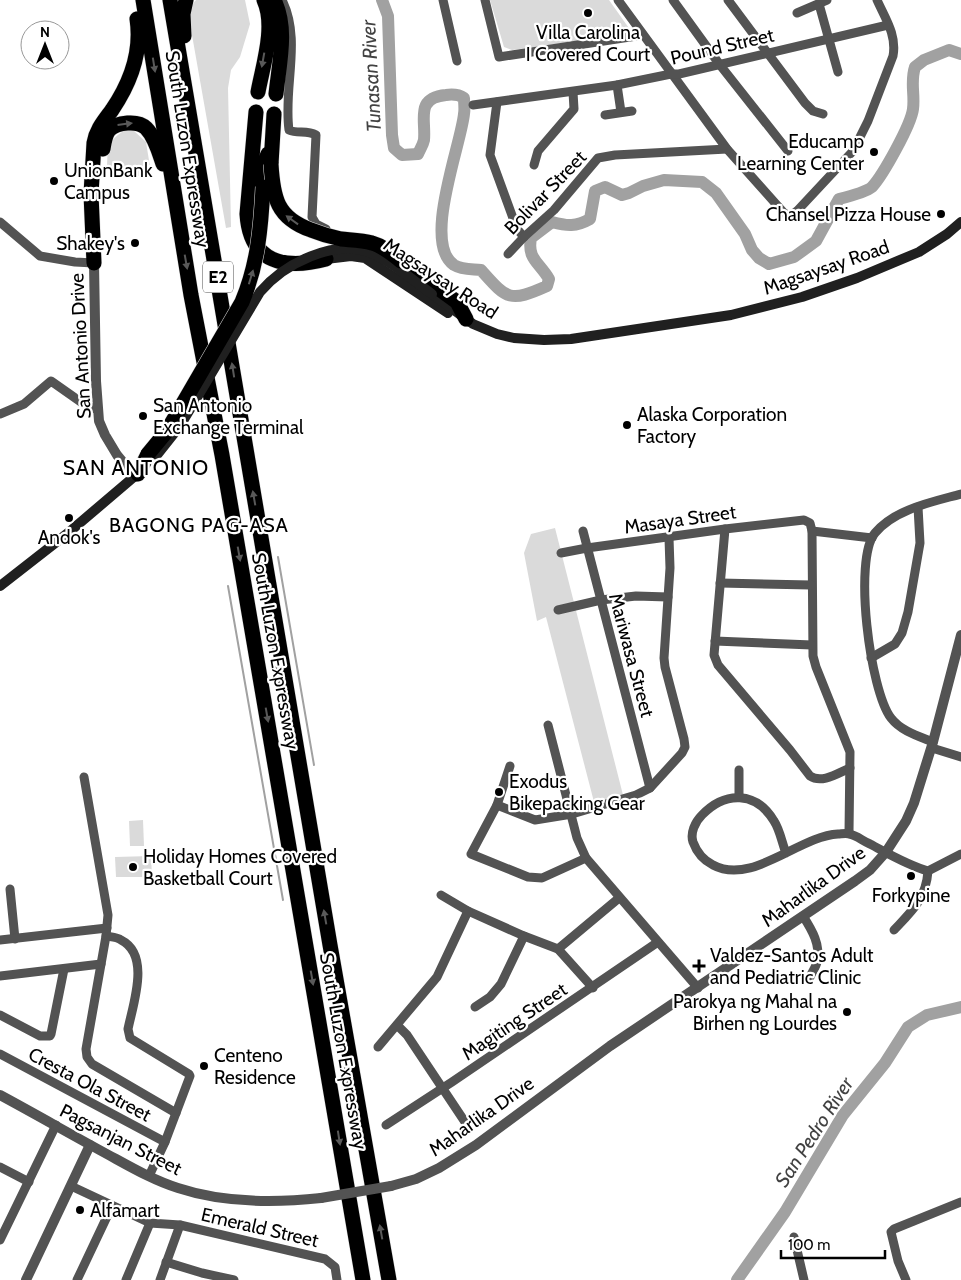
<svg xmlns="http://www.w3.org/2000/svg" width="961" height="1280" font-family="Cabin,sans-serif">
<rect width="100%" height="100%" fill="#fff"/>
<!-- green -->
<g fill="#dadada">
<path d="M196,0h49l5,24 -10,33 -9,13 -3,18 3,139 -5,1 -37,-210 3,-13z"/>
<path d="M490,0h119l22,31 -2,3 -117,16 -8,-3z"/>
<path d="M125,130h8l13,12 6,37 -45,-10c1,-21 -1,-27 18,-39z"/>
<path d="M555,528l68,267 -29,7 -48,-185 -9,4 -13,-68 7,-19z"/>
<path d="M143,820l1,26h-14l-1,-25z"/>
<path d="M151,856l1,21h-36l-1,-20z"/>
</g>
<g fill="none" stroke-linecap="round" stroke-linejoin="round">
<!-- stream -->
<g stroke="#a1a1a1" stroke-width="2">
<path d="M278,557l36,208"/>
<path d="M228,586l55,314"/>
</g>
<!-- river -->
<g stroke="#a1a1a1" stroke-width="12">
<path d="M382,0l6,16 4,119 2,13 8,7 16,-1c2,-5 5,-9 6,-14 2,-21 -9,-42 22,-45 7,-1 12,-1 18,3 0,5 1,11 0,16 -3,31 -42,129 -10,151 8,5 18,4 27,5 26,29 28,33 66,16l2,-7c-10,-17 -22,-20 -18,-41l21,-16c15,4 24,5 38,-3l5,-28 10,-4 17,8 7,-2 14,-7 21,-6 38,2 14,11 29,41 7,16 7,8 10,6 25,-7 22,-16 23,-42c8,-2 27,-7 33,-12 11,-12 39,-62 41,-78 2,-15 -3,-27 2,-42l9,-7 25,-10 12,4"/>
<path d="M737,1280l48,-68 58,-97 42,-52 23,-36 19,-12 34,-8"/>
</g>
<defs>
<g id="motorway">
<path d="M143,0l48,295 31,160 141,825"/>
<path d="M170,0l160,945 59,335"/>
<path d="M274,0c14,28 5,64 2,94"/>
<path d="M184,36l-1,-22 3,-14"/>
<path d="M258,92c5,-27 18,-66 6,-92"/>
<path d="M256,112l-9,102c3,49 38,56 79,45"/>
<path d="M103,149c1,-6 2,-14 6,-19 8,-8 29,-10 37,-2 9,9 13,24 17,36"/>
<path d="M271,164l3,-50"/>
<path d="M263,187l1,-24 4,-9"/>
<path d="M401,261l56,41 9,17"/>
<path d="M94,263l-3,-69 3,-51c2,-13 10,-22 18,-33 19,-28 30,-58 25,-91"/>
<path d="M138,474l10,-20"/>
</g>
</defs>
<!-- motorway casing -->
<use href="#motorway" stroke="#dbdbdb" stroke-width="16"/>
<!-- minor -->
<g stroke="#535353" stroke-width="9">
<path d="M282,0c20,40 1,87 7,130 8,4 18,0 27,5l-4,82 4,7 10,5"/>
<path d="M443,0l14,61"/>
<path d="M485,0l14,57 144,-22"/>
<path d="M618,0l109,149 57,64 6,3 7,-5 56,-60 15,-30 25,-65c4,-21 -8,-38 -16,-56"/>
<path d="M673,0l47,65 68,86"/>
<path d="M728,0l77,103 8,8 10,3"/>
<path d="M819,4l19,68"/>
<path d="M797,13l30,-13"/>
<path d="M617,85l4,27"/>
<path d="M497,102l-7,53 27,74 7,8"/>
<path d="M473,105l144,-20 54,-11h8l209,-49"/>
<path d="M605,115l27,-4"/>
<path d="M534,165l4,-14 36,-42 -1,-17"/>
<path d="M0,222l40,34 35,6 19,1"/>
<path d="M508,254l16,-17 30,-27 44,-52 17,-3 112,-6"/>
<path d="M0,414l24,-10 27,-23 37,26 9,2"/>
<path d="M725,529l-11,126 4,10 72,85 20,26c12,8 28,-3 40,-8"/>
<path d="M583,531l67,257"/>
<path d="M812,531l60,7"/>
<path d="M561,553l26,-5 138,-19 79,-9 6,3 2,8 1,125 3,11 34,85 -1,81"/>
<path d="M720,583l91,2"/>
<path d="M558,610l43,-10 35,-4 32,1"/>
<path d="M715,641l97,4"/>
<path d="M871,658l24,-14 7,-11 6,-21 12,-69 -2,-36"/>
<path d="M548,725l29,113 9,20 112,130"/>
<path d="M933,742c-15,-6 -32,-11 -42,-24 -21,-27 -38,-159 -16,-185 20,-24 57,-31 86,-39"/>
<path d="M932,748l29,9"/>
<path d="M84,777l24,138 -2,21 -20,113 1,8 5,7 84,49"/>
<path d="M739,797v-27"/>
<path d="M497,805l13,-39"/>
<path d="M786,853c-4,-10 -6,-23 -12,-32 -18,-30 -49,-30 -72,-6 -7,7 -12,18 -9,27 4,11 10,18 20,23 39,21 86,-29 125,-31 3,0 8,-1 11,0 7,1 14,7 21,10 19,10 37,21 58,27l33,-17"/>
<path d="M586,858l-44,20 -14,-1 -57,-23 26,-49 38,15 37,-6 64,-19 14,-7 32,-35 3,-6 -1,-8 -19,-72 -1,-9 6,-90 -1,-30"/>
<path d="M10,889l5,50"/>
<path d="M441,895l27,16 56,25 34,13 35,39"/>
<path d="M803,916c9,14 18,29 14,46 -1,5 -5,10 -7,15"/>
<path d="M894,930c18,-19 32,-31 34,-59"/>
<path d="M106,936c5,1 11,1 15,4 30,15 12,64 7,89l2,9 59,36 1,2 -25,66 -16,34"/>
<path d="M0,940l107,-12"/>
<path d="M558,949l61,-51"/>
<path d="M0,976l101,-12"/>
<path d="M475,1007l15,-10 11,-13 23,-48"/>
<path d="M0,1015l40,21h10l1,-2 13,-65"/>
<path d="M397,1025l10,10 58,87"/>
<path d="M378,1047l59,-70 31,-66"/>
<path d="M0,1054l165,88"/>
<path d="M386,1125l66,-43 206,-140"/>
<path d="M0,1167l29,15"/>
<path d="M71,1186l79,37 30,2 145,34 10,8 2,13"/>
<path d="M794,1237l10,43"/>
<path d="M0,1240l56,-115"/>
<path d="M166,1262l36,11 32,7"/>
<path d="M77,1280l35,-74"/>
<path d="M126,1280l24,-57"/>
<path d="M160,1280l20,-55"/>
<path d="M906,1280l-8,-19 -7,-29 3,-3 67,-27"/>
</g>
<!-- tertiary -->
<g stroke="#535353" stroke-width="10">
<path d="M94,263l2,118 3,40 6,14 12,20 18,22"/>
<path d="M0,1095c39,21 77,43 116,64 20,11 40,22 62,29 45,15 96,15 143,10"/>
<path d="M391,1186l25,-7 23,-11 37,-23 134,-99 245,-165 15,-11 16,-18 20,-31 8,-18 19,-61 28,-107"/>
<path d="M26,1280l64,-135"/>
</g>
<!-- secondary -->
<g stroke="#202020" stroke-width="10">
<path d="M326,259l25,-3 14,2 83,55"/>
<path d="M432,294l41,30 24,10 17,4 30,2 27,-1 160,-24 71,-18 55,-19 62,-26 28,-18 14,-12"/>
<path d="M0,586l68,-53 74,-63"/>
</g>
<!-- motorway -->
<use href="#motorway" stroke="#000" stroke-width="15"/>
<defs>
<g id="motorway-bridge">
<path d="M271,164c2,34 6,54 40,66 10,4 20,7 30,9 10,1 21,1 31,4 11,3 20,11 29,18"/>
<path d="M148,454l19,-23 75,-129c16,-38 19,-75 21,-115"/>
</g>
</defs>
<!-- motorway-bridge casing -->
<use href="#motorway-bridge" stroke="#dbdbdb" stroke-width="16" stroke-linecap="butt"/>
<!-- tertiary-bridge -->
<path stroke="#535353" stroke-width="10" d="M321,1198l70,-12"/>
<!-- secondary-bridge -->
<path stroke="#202020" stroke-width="10" d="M157,455l23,-29 80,-134c24,-28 74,-54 111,-39 22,9 41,27 61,41"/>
<!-- motorway-bridge -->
<use href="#motorway-bridge" stroke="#000" stroke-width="15"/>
</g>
<!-- one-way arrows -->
<defs><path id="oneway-solid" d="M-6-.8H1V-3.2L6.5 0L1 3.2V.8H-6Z" transform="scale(1.25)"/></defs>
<g fill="#595959">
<use href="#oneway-solid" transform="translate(263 60) rotate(100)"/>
<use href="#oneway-solid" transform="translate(154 65) rotate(81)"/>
<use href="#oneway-solid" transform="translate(125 124) rotate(-7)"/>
<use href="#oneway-solid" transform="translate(292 220) rotate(-144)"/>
<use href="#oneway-solid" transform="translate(186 262) rotate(80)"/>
<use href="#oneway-solid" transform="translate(251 277) rotate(-73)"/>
<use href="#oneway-solid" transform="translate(233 370) rotate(-99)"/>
<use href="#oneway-solid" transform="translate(254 498) rotate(-100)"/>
<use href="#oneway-solid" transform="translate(239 554) rotate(80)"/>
<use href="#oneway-solid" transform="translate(267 715) rotate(80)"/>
<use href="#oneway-solid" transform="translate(325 917) rotate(-100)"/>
<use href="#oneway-solid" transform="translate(312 978) rotate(80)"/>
<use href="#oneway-solid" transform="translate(339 1138) rotate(81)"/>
<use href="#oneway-solid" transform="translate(381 1232) rotate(-100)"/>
</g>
<!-- markers -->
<g fill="#000" stroke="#fff" stroke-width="2">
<circle cx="588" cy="13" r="5"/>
<circle cx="874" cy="152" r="5"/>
<circle cx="54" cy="181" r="5"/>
<circle cx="941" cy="214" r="5"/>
<circle cx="135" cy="243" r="5"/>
<circle cx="143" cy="416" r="5"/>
<circle cx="627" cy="425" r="5"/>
<circle cx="69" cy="518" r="5"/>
<circle cx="499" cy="792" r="5"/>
<circle cx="133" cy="867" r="5"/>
<circle cx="911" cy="876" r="5"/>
<path d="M696.5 958.5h5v5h5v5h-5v5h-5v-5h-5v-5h5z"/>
<circle cx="847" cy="1012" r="5"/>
<circle cx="204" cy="1066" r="5"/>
<circle cx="80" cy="1210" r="5"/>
</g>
<g text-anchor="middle" stroke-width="4.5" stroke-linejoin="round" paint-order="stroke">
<!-- shield labels -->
<rect fill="#fff" stroke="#4c4c4c" stroke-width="1" x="203" y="261.5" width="30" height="31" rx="4"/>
<g font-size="18" font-weight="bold" fill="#000">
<text x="218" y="283">E2</text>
</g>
<!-- poi labels -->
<g font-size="19" fill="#000" stroke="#fff" text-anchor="start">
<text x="588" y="39" text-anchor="middle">Villa Carolina<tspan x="588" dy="22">I Covered Court</tspan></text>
<text x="864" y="148" text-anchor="end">Educamp<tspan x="864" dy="22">Learning Center</tspan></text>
<text x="64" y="177">UnionBank<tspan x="64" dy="22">Campus</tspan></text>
<text x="931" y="221" text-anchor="end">Chansel Pizza House</text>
<text x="125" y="250" text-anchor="end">Shakey's</text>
<text x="153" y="412">San Antonio<tspan x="153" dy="22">Exchange Terminal</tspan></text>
<text x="637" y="421">Alaska Corporation<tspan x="637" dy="22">Factory</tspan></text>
<text x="69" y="544" text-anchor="middle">Andok's</text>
<text x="509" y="788">Exodus<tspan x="509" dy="22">Bikepacking Gear</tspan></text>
<text x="143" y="863">Holiday Homes Covered<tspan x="143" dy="22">Basketball Court</tspan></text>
<text x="911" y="902" text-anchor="middle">Forkypine</text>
<text x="710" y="962">Valdez-Santos Adult<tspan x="710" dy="22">and Pediatric Clinic</tspan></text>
<text x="837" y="1008" text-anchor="end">Parokya ng Mahal na<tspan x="837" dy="22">Birhen ng Lourdes</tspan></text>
<text x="214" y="1062">Centeno<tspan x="214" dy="22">Residence</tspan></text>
<text x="90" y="1217">Alfamart</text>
</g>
<!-- street labels -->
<g font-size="19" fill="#000" stroke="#fff">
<text transform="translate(722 46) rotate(-13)" y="7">Pound Street</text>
<text transform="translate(188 149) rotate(81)" y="7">South Luzon Expressway</text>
<text transform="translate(545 192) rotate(-46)" y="7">Bolivar Street</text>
<text transform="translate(826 267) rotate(-19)" y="7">Magsaysay Road</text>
<text transform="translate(441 278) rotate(33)" y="7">Magsaysay Road</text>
<text transform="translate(80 346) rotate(-93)" y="7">San Antonio Drive</text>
<text transform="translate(680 519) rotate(-8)" y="7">Masaya Street</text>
<text transform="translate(276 651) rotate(80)" y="7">South Luzon Expressway</text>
<text transform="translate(632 655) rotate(75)" y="7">Mariwasa Street</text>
<text transform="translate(813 886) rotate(-36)" y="7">Maharlika Drive</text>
<text transform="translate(514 1021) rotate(-34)" y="7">Magiting Street</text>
<text transform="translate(344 1051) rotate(80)" y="7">South Luzon Expressway</text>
<text transform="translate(90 1084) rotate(28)" y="7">Cresta Ola Street</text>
<text transform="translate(481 1116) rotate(-35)" y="7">Maharlika Drive</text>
<text transform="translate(121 1139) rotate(27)" y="7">Pagsanjan Street</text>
<text transform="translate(260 1227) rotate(13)" y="7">Emerald Street</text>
</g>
<!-- water labels -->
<g font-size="20" font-style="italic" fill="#424242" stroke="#fff">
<text transform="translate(371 76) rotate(-93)" y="7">Tunasan River</text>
<text transform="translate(814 1132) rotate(-57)" y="7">San Pedro River</text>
</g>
<!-- neighbourhood labels -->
<g font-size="20" letter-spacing="1" fill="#000" stroke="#fff">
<text x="199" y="532">BAGONG PAG-ASA</text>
</g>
<!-- quarter labels -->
<g font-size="21" letter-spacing="1" fill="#000" stroke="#fff">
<text x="136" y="475">SAN ANTONIO</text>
</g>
</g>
<!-- north arrow -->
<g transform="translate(45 45)"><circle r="24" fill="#ffffff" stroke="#999999"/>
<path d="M0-4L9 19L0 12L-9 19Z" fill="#000000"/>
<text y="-8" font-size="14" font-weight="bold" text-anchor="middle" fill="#000000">N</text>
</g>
<!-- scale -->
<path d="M781 1250v8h104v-8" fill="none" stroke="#000000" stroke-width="2.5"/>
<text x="788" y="1250" font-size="15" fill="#000000" stroke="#ffffff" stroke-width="4" paint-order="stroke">100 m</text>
</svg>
